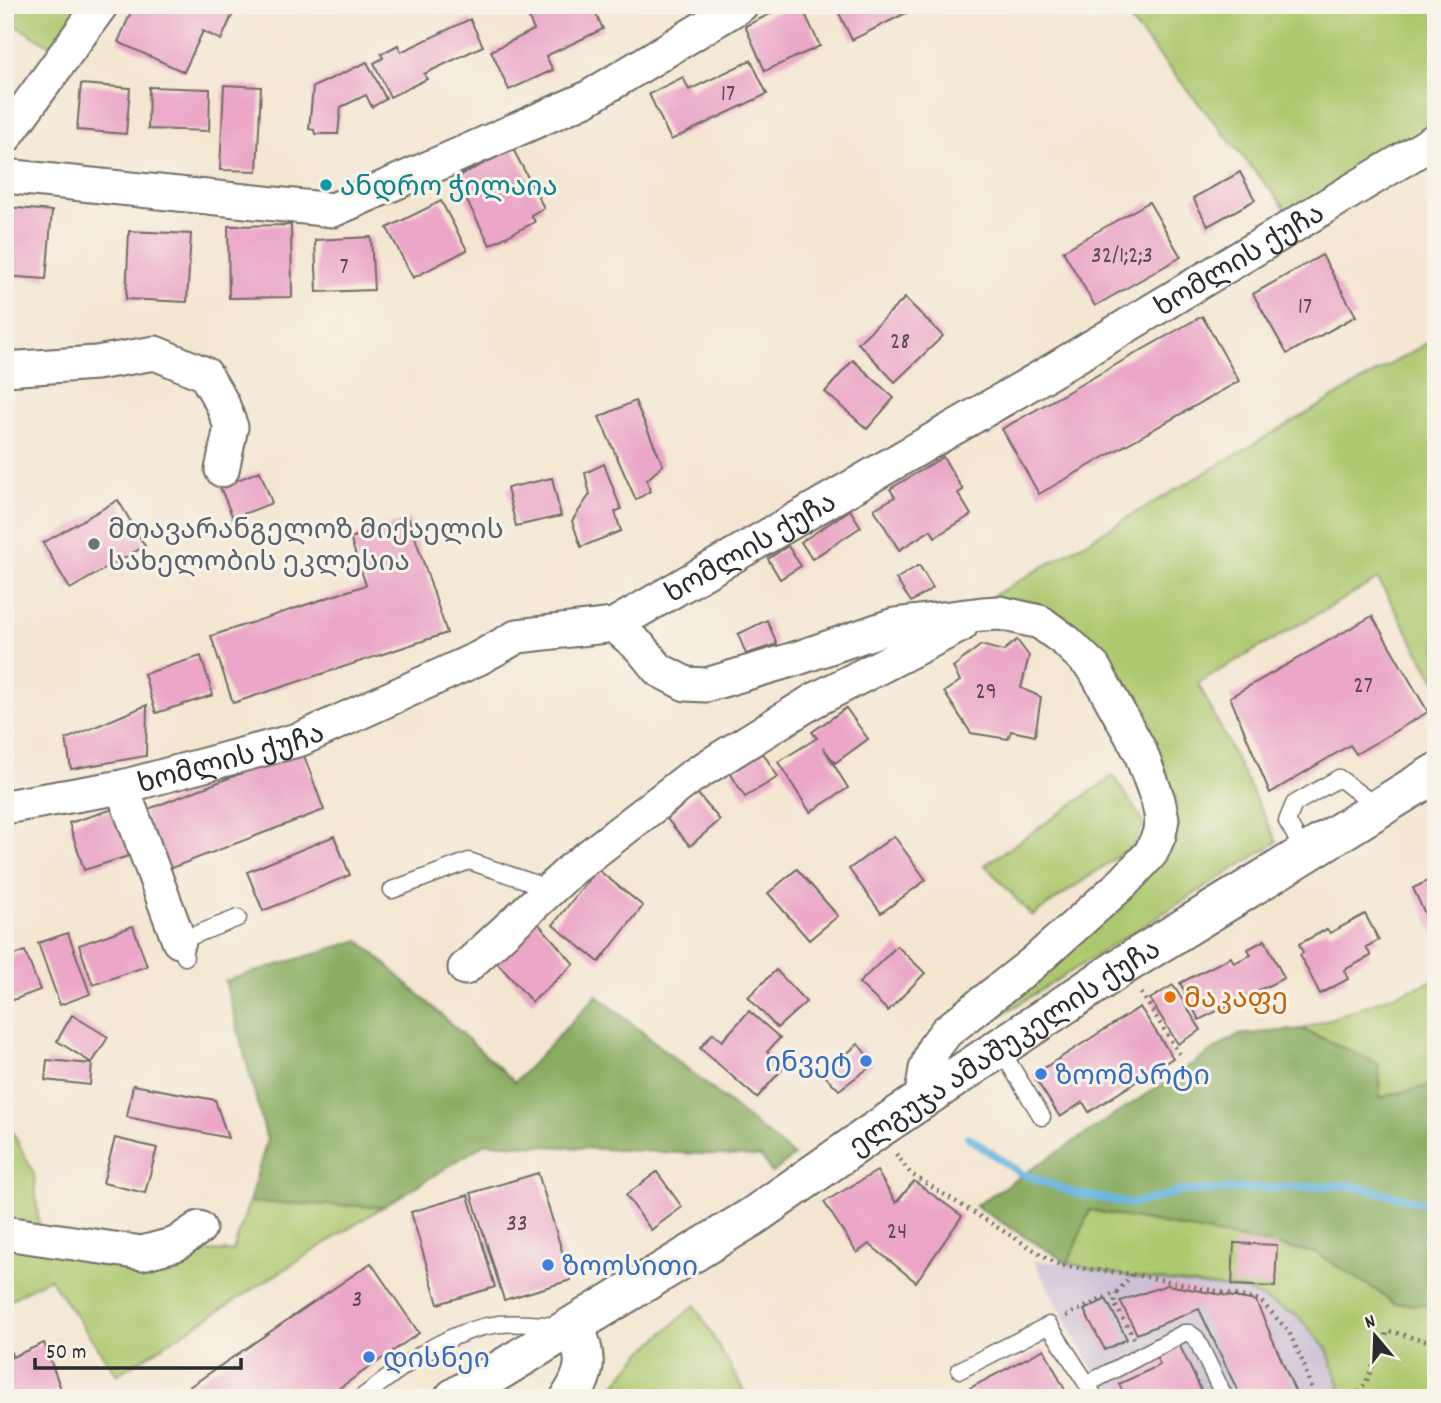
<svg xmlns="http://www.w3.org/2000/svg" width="1441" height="1403" font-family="Dekko,'Noto Sans Georgian',sans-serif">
<rect width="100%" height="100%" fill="#f7f3e8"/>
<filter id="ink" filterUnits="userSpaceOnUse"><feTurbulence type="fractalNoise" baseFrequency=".0143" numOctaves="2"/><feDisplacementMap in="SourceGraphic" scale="14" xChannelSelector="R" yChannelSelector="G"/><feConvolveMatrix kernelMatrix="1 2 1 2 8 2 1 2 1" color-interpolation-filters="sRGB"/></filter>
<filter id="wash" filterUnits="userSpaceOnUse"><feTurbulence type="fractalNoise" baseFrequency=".00686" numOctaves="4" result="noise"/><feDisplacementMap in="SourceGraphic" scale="28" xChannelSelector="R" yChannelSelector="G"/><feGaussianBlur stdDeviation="1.57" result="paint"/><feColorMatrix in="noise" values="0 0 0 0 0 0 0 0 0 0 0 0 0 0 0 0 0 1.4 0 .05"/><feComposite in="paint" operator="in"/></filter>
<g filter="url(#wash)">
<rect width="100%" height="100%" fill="#f4e6d1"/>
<!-- industrial -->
<path fill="#cbbfd5" d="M1034,1261l34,2 58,13 119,14 53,26 29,33 17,49h-236z"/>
<!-- green -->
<g fill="#adc96f" stroke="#6c7a4d" stroke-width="2">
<path d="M5,5h96l-35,49 -61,-34z"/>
<path d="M1117,5h319v130l-144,81z"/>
<path d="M1436,338v345l-58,-104 -180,104 79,159 -311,195 208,-197 3,-39 -72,-138 -38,-44 -79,-20z"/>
<path d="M1114,776l30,47 -10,22 -102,71 -47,-51z"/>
<path d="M1436,980v104l-57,14 -1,-34 -76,-35z"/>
<path d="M5,1117l29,57 6,65 102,14 91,-2 16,-49 134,5 -266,168 -68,-97 -44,25z"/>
<path d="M1090,1210l226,43 60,37 17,13 43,3v92h-92l-17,-49 -29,-33 -53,-26 -119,-14 -58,-13z"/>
<path d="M695,1305l53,93h-144l36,-44z"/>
</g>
<!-- forest -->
<g fill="#8aad62" stroke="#5a6c46" stroke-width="2">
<path d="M359,940l156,142 82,-87 197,161 -22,17 -11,-16 -275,-14 -103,64 -134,-5 18,-62 -42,-159z"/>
<path d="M1302,1029l77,35 1,34 56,-14v222l-43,-3 -17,-13 -60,-37 -226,-43 -22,53 -93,-57 262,-171z"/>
</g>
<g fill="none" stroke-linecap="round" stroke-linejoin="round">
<!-- stream -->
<path stroke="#67b6e1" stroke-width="8" d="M968,1137l52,36 54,20 58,11 51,-13 167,-6 86,21"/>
</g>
<g id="blocks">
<!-- building -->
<g fill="#eba6c8">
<path d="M134,5h11l14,6 3,-6h75l-16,35 -18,-9 -19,41 -66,-30z"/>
<path d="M534,5h58l11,24 -57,27 7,14 -44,20 -18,-39 43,-21 -9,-20z"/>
<path d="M789,5h12l19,41 -55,25 -20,-45z"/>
<path d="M835,5h87l-70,35z"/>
<path d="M470,19l13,27 -59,28 3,5 -37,18 -16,-34 9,-5 -2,-4 17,-9 3,7z"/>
<path d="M751,60l16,34 -96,46 -22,-46 34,-17 6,13z"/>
<path d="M367,62l19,37 -14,8 -6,-12 -25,12 -3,27h-23l-1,-4 -5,-1 4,-42z"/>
<path d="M81,84l49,4 -4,46 -49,-4z"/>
<path d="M224,85l37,2 -4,84 -37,-1z"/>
<path d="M149,87l61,2 -1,42 -61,-2z"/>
<path d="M513,149l31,59 -13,7 4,7 -45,23 -35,-67z"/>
<path d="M1240,172l15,28 -47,26 -15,-28z"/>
<path d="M441,201l26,49 -54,28 -26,-50z"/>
<path d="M1149,202l32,55 -86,49 -32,-55z"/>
<path d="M5,207l47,4 -6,68 -41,-3z"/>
<path d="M291,225l1,72 -63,1 -1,-72z"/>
<path d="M129,231l62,3 -4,68 -61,-3z"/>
<path d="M371,237l3,53 -57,2 -2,-52z"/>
<path d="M1322,255l34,61 -69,38 -34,-60z"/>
<path d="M905,298l38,38 -48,46 -37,-39z"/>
<path d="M1202,316l37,65 -200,113 -37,-65z"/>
<path d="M853,360l41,38 -27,31 -42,-37z"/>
<path d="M635,401l28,64 -16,15 3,11 -14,9 -37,-83z"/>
<path d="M943,457l20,33 -5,3 13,22 -36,22 -4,-7 -32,20 -25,-41 21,-12 -5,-8z"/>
<path d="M604,464l17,45 -6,3 6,19 -40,16 -9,-26 18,-27 -5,-21z"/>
<path d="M260,471l12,32 -39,15 -13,-31z"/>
<path d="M552,478l9,38 -45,10 -9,-38z"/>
<path d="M118,500l27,46 -75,43 -27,-46z"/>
<path d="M850,510l11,17 -49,32 -11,-17z"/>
<path d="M409,519l38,114 -214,70 -22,-67 155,-51 -16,-47z"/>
<path d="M788,546l13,20 -21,13 -12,-20z"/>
<path d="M919,565l14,23 -22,14 -15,-23z"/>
<path d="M1372,616l56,96 -72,42 -6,-9 -80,48 -40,-96z"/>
<path d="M767,620l10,24 -31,10 -8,-20z"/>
<path d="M1017,640l12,16 -8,32 20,9 -6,39 -24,-5 -3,8 -37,-6 -27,-41 16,-11 -7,-14 28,-22 22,6z"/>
<path d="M201,656l12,39 -57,18 -12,-39z"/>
<path d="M147,705l-1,51 -75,13 -5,-30z"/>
<path d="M846,708l22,31 -33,24 -12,-16 25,41 -38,24 -32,-50 39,-24 -5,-6z"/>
<path d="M302,750l22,60 -158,60 -23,-59z"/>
<path d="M763,753l15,24 -33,20 -15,-24z"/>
<path d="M697,793l23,27 -30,26 -23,-27z"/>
<path d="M123,806l15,47 -54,17 -15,-47z"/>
<path d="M334,836l16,39 -87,36 -16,-39z"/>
<path d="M894,836l32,44 -45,33 -32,-44z"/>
<path d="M597,869l46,37 -44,56 -46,-37z"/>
<path d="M797,869l41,47 -29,24 -41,-47z"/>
<path d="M1436,877v61l-23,-50z"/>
<path d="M1365,914l14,26 -13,7 5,9 -27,14 4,9 -28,15 -20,-39 3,-2 -4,-9 28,-15 3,4z"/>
<path d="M536,921l38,43 -42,38 -38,-43z"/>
<path d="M133,926l14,40 -54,19 -14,-40z"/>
<path d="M68,933l22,61 -30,11 -22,-62z"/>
<path d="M1265,940l19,38 -85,42 -19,-37 51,-26 3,6 17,-8 -3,-6z"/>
<path d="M897,946l28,27 -37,38 -29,-28z"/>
<path d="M25,951l15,39 -35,13v-44z"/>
<path d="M776,970l30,32 -29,26 -29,-31z"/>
<path d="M1173,985l28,45 -23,14 -28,-45z"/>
<path d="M1140,1007l33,51 -84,54 -6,-10 -23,15 -27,-42z"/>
<path d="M749,1011l31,27 -13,14 17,15 -27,31 -57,-50 13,-15 9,8z"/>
<path d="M72,1015l36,22 -16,26 -35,-22z"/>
<path d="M858,1044l16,20 -35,26 -16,-16z"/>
<path d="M47,1060l45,4 -2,21 -45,-5z"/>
<path d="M133,1085l82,15 13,38 -101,-21z"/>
<path d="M115,1138l42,10 -12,45 -42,-10z"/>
<path d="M877,1171l19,32 18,-22 48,35 -46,66 -47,-38 -12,9 -33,-51z"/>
<path d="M657,1172l25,35 -31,23 -25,-35z"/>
<path d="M538,1173l33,107 -67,20 -33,-107z"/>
<path d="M468,1195l27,92 -57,17 -27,-92z"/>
<path d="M1234,1243l43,2 -2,42 -43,-2z"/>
<path d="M371,1263l48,70 -94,65 -149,-2z"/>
<path d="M1167,1285l89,16 42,97h-57l-42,-89 -62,25 -17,-33z"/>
<path d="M1106,1299l21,40 -22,11 -21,-40z"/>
<path d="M44,1343l17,46 -20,9h-36v-35l6,-10 1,4z"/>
<path d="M1179,1344l26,54h-79l-7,-14 41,-19 -5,-10z"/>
<path d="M1044,1349l25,49h-94l-5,-10z"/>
</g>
</g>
</g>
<g filter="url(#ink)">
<use href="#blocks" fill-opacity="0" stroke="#716c65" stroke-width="2"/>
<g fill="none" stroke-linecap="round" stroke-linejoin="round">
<defs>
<g id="lane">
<path d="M1305,853l-18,-32 7,-17 45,-26 38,29"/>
<path d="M392,890l77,-29 82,28"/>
<path d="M185,957l-6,-16 59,-23"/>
<path d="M1000,1049l42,68"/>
<path d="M960,1370l89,-45 38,59"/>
<path d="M361,1398c44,-32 82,-67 138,-74 19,-2 40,1 60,2"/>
<path d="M1095,1398l-8,-14 97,-51h5l7,5 29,60"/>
</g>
<g id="street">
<path d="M5,137l96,-132"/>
<path d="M5,176l328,34 253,-111 155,-94"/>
<path d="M5,369l91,-6 59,-10 50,21 17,29 9,24 -9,43"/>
<path d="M614,625l26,22 19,23 27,14 20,1 92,-27 96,-33 88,-11 18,-1 40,9 26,19 28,27 46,83 18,49 4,19 -3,16 -8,18 -27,29 -91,81 -87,69 -12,16 -8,21 -5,32"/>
<path d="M122,787l57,154"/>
<path id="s1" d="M5,807l117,-20 179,-48 178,-81 39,-22 96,-11 431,-250 391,-235"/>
<path d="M465,968l106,-98 120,-93 122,-76 148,-76"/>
<path d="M5,1233l137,20 34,-9 23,-16"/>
</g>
<g id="secondary">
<path id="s2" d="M454,1398l298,-181 126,-88 246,-164 312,-192"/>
<path d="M570,1398c19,-30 16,-40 5,-72"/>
</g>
</defs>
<!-- lane casing -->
<use href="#lane" stroke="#716c65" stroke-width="19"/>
<!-- street casing -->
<use href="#street" stroke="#716c65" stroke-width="37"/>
<!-- secondary casing -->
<use href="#secondary" stroke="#716c65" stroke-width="42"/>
<!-- path -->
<g stroke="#716c65" stroke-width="4.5" stroke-dasharray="2 5" stroke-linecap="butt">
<path d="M1141,993l39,62"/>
<path d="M896,1154l15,20 149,92 72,8 128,26 29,32 15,33 10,33"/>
<path d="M1117,1293l-3,10 20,35"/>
<path d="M1066,1316l51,-24 15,-18"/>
<path d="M1355,1398l11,-16 22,-51 43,11 5,-10"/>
</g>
<!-- lane -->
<use href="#lane" stroke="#fff" stroke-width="16"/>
<!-- street -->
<use href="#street" stroke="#fff" stroke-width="33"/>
<!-- secondary -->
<use href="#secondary" stroke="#fff" stroke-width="38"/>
</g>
</g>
<!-- markers -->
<circle fill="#0f9aa8" stroke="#f7f3e8" stroke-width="2.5" cx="326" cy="185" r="7"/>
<circle fill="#6b7280" stroke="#f7f3e8" stroke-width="2.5" cx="94" cy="544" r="7"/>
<circle fill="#e8710a" stroke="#f7f3e8" stroke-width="2.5" cx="1170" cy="997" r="7"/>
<g fill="#3f7fe0" stroke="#f7f3e8" stroke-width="2.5">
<circle cx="866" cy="1061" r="7"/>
<circle cx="1041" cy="1074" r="7"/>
<circle cx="548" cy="1265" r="7"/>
<circle cx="369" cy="1357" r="7"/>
</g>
<g text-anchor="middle" stroke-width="6" stroke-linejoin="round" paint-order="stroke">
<!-- number labels -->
<g font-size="24" fill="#5b4a52">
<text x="728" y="100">17</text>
<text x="1122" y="262">32/1;2;3</text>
<text x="344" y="273">7</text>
<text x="1305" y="313">17</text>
<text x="900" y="348">28</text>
<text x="1363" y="692">27</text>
<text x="986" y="698">29</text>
<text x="517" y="1230">33</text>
<text x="897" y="1238">24</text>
<text x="357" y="1306">3</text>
</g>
<!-- culture labels -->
<g font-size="28" fill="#0d838f" stroke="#f7f3e8" text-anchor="start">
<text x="340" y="195">ანდრო ჭილაია</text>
</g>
<!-- street labels -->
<g font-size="28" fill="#2b2b2b" stroke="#f7f3e8">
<text dy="10" stroke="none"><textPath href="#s1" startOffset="1365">ხომლის ქუჩა</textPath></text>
<text dy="10" stroke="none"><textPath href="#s1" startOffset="798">ხომლის ქუჩა</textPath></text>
<text dy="10" stroke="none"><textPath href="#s1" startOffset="231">ხომლის ქუჩა</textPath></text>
<text dy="10" stroke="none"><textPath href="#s2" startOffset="653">ელგუჯა ამაშუკელის ქუჩა</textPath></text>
</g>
<!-- worship labels -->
<g font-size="28" fill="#5b616d" stroke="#f7f3e8" text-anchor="start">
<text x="108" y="538">მთავარანგელოზ მიქაელის<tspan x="108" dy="32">სახელობის ეკლესია</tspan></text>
</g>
<!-- food labels -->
<g font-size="28" fill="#c56008" stroke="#f7f3e8" text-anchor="start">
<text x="1184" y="1007">მაკაფე</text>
</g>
<!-- shop labels -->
<g font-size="28" fill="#366cbe" stroke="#f7f3e8" text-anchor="start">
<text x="852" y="1071" text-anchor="end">ინვეტ</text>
<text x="1055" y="1084">ზოომარტი</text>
<text x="562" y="1275">ზოოსითი</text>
<text x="383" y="1367">დისნეი</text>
</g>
</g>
<!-- margin -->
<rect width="1441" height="1403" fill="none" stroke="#f7f3e8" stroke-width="28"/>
<!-- north arrow -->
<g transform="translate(1375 1336) rotate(341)" stroke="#f7f3e8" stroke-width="5" paint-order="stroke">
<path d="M0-5L12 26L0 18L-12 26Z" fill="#2b2b2b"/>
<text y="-10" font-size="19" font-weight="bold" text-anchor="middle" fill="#2b2b2b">N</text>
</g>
<!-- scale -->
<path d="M35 1358v10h206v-10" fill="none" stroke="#2b2b2b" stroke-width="3.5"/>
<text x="46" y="1358" font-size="21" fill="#2b2b2b" stroke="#f7f3e8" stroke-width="5" paint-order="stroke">50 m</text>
</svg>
